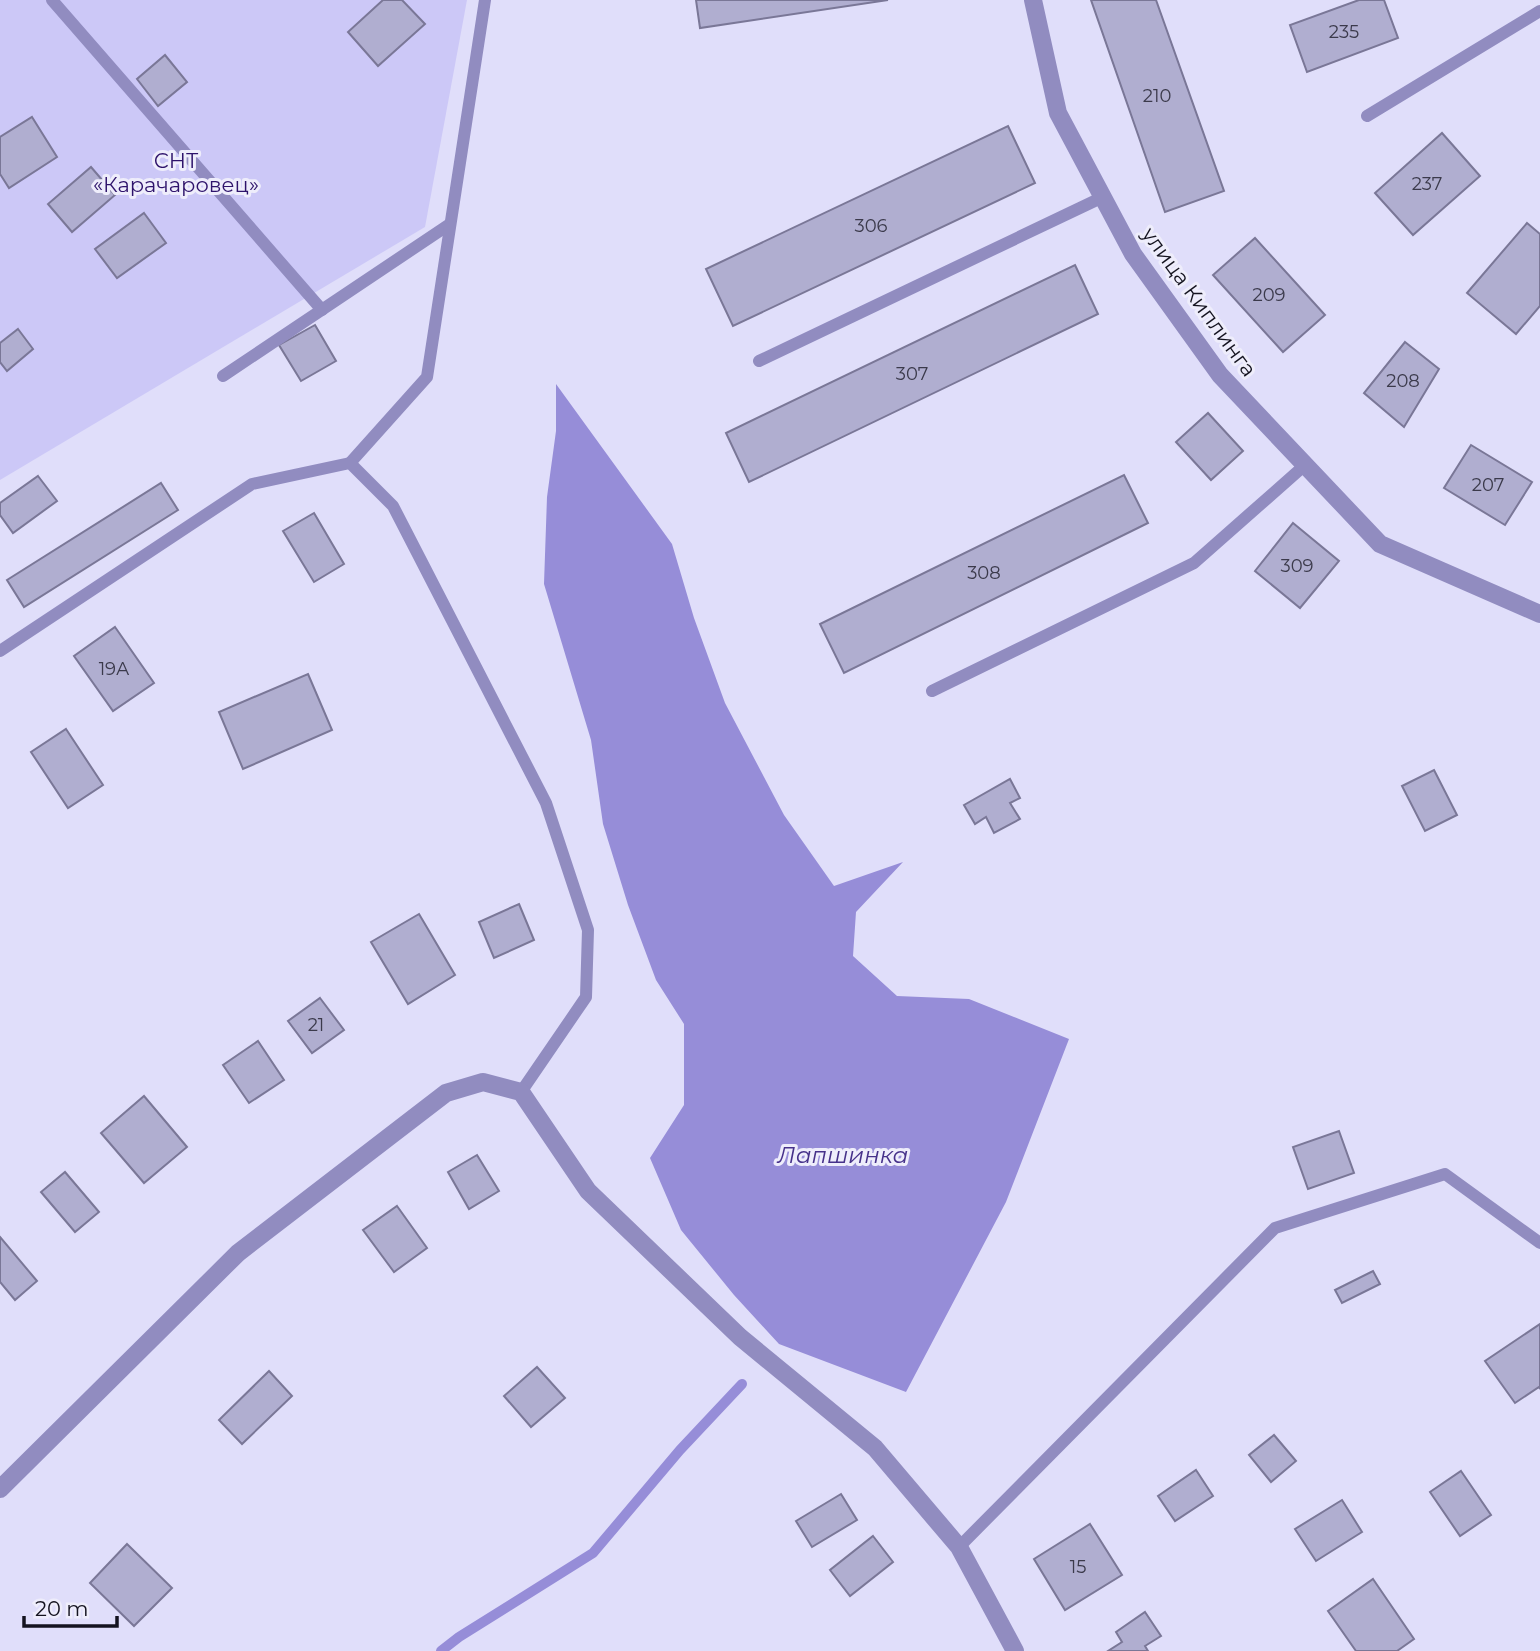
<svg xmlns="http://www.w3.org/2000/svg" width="1540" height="1651" font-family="Montserrat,sans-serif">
<rect width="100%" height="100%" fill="#e0defa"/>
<!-- green -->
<path fill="#ccc8f7" d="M0,0h467l-42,227 -425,253z"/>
<!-- water -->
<path fill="#968dd8" d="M556,384l116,160 22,74 31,85 59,112 50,71 69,-24 -47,50 -3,44 44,40 72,3 100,40 -63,163 -100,190 -127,-48 -45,-49 -53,-65 -31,-72 34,-53v-81l-28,-44 -28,-75 -25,-81 -12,-84 -47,-156 3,-87 9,-66z"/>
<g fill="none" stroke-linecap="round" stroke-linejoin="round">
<!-- stream -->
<path stroke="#968dd8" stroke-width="10" d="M441,1651l18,-14 134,-84 87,-103 62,-66"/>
</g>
<!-- building -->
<g fill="#b0aed0" stroke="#7a7797" stroke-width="2">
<path d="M383,0h19l23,24 -47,42 -30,-34z"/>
<path d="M696,0h192l-188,28z"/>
<path d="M1091,0h65l68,191 -59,21z"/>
<path d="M1359,0h25l14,38 -91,34 -17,-47z"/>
<path d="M165,55l22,27 -29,24 -21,-27z"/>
<path d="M32,117l25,40 -48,31 -9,-14v-37z"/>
<path d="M1008,126l27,57 -302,143 -27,-57z"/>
<path d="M1442,133l38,43 -67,59 -38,-42z"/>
<path d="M91,167l24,28 -43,37 -24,-28z"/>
<path d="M144,213l22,30 -49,35 -22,-29z"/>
<path d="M1527,223l13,11v72l-24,28 -49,-41z"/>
<path d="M1255,238l70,77 -42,37 -70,-77z"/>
<path d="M1075,265l23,49 -349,168 -23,-49z"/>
<path d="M315,325l21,36 -35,20 -22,-36z"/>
<path d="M18,329l15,20 -26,22 -7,-9v-19z"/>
<path d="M1405,342l34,27 -35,58 -40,-34z"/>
<path d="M1208,413l35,38 -32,29 -35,-38z"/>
<path d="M1471,445l61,37 -27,43 -61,-37z"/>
<path d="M1124,475l24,48 -304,150 -24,-49z"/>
<path d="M38,476l19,25 -44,32 -13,-18v-12z"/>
<path d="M161,483l17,27 -154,97 -17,-27z"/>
<path d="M314,513l30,51 -30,18 -31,-51z"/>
<path d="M1293,523l46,38 -39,47 -45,-37z"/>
<path d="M115,627l39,56 -41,28 -39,-55z"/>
<path d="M308,674l24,56 -89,39 -24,-57z"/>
<path d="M66,729l37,56 -35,23 -37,-56z"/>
<path d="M1434,770l23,45 -32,16 -23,-45z"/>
<path d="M1010,779l10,19 -10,5 10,16 -26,14 -8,-16 -11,7 -11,-19z"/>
<path d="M519,904l15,36 -40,18 -15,-36z"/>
<path d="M419,914l36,61 -47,29 -37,-62z"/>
<path d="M320,998l24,32 -32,23 -24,-32z"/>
<path d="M258,1041l26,39 -35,23 -26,-38z"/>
<path d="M144,1096l43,51 -43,36 -43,-50z"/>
<path d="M1339,1131l15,42 -46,16 -15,-42z"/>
<path d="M477,1155l22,36 -30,18 -21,-37z"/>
<path d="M65,1172l34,40 -24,20 -34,-40z"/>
<path d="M397,1206l30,42 -33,24 -31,-42z"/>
<path d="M0,1237l37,44 -22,19 -15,-18z"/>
<path d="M1373,1271l7,13 -38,19 -7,-13z"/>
<path d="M1540,1324v65l-1,-2 -24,16 -30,-42z"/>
<path d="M537,1367l28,31 -34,29 -27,-31z"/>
<path d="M269,1371l23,25 -50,48 -23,-24z"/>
<path d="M1274,1435l22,26 -25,21 -22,-27z"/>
<path d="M1196,1470l17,26 -38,25 -17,-25z"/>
<path d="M1461,1471l30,44 -31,21 -30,-44z"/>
<path d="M841,1494l16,26 -45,27 -16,-26z"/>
<path d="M1342,1500l20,32 -46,29 -21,-32z"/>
<path d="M1090,1524l32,51 -57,35 -31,-51z"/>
<path d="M873,1536l20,26 -43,34 -20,-26z"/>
<path d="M127,1544l45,44 -38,38 -44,-43z"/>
<path d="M1373,1579l41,60 -17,12h-41l-28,-40z"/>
<path d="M1145,1612l16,24 -16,10 3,5h-40l14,-9 -6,-10z"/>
</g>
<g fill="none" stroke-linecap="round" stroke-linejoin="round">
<!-- service -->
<g stroke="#918cc0" stroke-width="12">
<path d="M52,0l270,310"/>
<path d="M1367,116l173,-105"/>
<path d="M759,361l344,-164"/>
<path d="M223,376l227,-152"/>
<path d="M350,463l77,-86 58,-377"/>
<path d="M0,651l252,-167 98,-21 43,43 153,297 42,127 -2,67 -65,95"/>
<path d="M932,691l262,-128 111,-98"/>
<path d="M959,1547l316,-319 170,-54 95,69"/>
</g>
<!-- minor -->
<g stroke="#918cc0" stroke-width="18">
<path d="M1033,0l25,113 75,141 87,121 160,169 160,70"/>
<path d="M0,1489l238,-236 208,-160 37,-11 38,10 67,99 152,146 135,111 84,99 56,104"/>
</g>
</g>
<g text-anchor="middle" stroke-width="6" stroke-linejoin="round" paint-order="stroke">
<!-- number labels -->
<g font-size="18" fill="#3b3a4b">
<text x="1344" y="38">235</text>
<text x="1157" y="102">210</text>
<text x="1427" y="190">237</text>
<text x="871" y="232">306</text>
<text x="1269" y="301">209</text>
<text x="912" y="380">307</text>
<text x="1403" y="387">208</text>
<text x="1488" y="491">207</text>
<text x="1297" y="572">309</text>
<text x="984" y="579">308</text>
<text x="114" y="675">19А</text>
<text x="316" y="1031">21</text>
<text x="1078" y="1573">15</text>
</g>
<!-- park labels -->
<g font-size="21" fill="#2e136b" stroke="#eeedfb">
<text x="176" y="168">СНТ<tspan x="176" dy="24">«Карачаровец»</tspan></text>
</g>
<!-- street labels -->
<g font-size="21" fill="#14131f" stroke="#eeedfb">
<text transform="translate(1199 302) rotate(54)" y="7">улица Киплинга</text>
</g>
<!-- water labels -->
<g font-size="23" font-style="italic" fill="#46318a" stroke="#eeedfb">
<text x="843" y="1163">Лапшинка</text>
</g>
</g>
<!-- scale -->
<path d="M24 1616v10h93v-10" fill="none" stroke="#14131f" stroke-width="3.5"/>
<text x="35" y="1616" font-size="21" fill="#14131f" stroke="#eeedfb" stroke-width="5" paint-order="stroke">20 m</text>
</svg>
